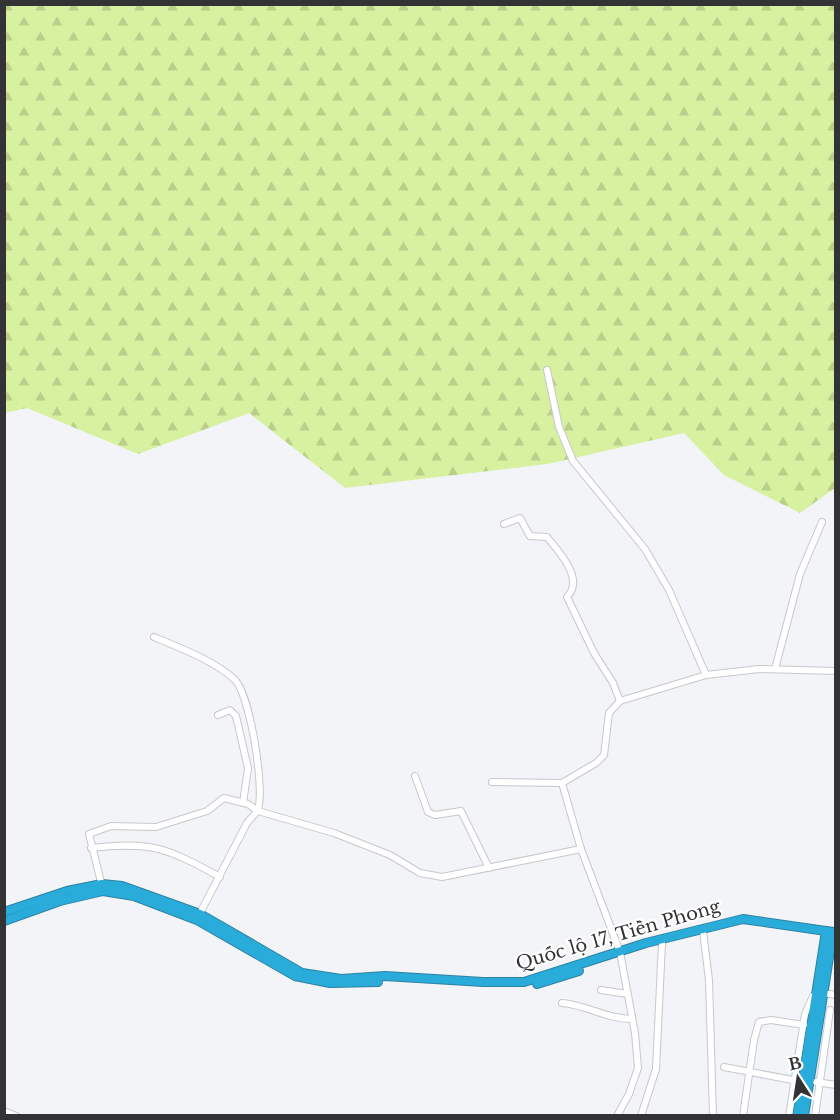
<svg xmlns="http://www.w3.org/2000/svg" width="840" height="1120" font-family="'Libre Baskerville',serif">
<defs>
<pattern id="forest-firs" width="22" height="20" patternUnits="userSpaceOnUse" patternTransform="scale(1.5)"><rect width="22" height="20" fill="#d7f1a0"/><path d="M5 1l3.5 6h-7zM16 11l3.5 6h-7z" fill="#b9cf8a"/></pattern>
</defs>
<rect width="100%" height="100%" fill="#f2f4f7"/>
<!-- forest -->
<path fill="url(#forest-firs)" d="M5,5h830v483l-35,25 -76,-38 -40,-42 -136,31 -203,24 -96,-75 -111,41 -111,-46 -22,5z"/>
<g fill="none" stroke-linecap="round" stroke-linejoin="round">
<defs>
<g id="minor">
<path d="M547,370l12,57 14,34 72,88 24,41 37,85"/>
<path d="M504,524l16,-6 10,18 17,1c12,15 38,42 20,60l27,56 19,30 7,18"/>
<path d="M154,637c24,10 63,25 81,43 15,15 30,109 23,129 -2,5 -8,10 -11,14l-49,94"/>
<path d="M775,669l25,-95 22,-52"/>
<path d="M218,715l12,-5 6,6 12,52 -5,35"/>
<path d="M415,776l13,36 7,3 26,-4 28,57"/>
<path d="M492,782l70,1"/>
<path d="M91,848c61,-7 76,0 129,29"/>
<path d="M102,886l-13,-52 22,-8 45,1 51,-16 17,-13 24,6 10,7 76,22 56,22 30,18 22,4 139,-28"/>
<path d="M703,931l6,49 4,136"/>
<path d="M601,990l27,4"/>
<path d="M823,993l13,2"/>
<path d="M562,1003c25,2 44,16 70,16"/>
<path d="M724,1067l74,14"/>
<path d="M816,1082l20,3"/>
<path d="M4,1111l12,5"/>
<path d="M617,1116l12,-22 9,-26 -3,-35 -15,-81 -39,-103 -19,-66 34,-20 8,-8 5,-42 11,-12 86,-26 53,-6 77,2"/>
<path d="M641,1116l15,-47 6,-126"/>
<path d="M743,1116l11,-76 5,-18 12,-2 33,5"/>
<path d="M789,1116l16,-102 8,-18"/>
<path d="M815,1116l15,-106"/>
</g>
<g id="highway">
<path d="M4,912l63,-21 35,-7 20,2 78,28 102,59 39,6 44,-3 98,6h41l122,-39 97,-24 90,13 -29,184"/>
<path d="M4,921l56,-20 43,-10 31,5 63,24 98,56 35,7 48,-1"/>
<path d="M537,984l42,-13"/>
<path d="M797,1116l29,-185"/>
</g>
</defs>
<!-- minor casing -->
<use href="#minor" stroke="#c6c8cb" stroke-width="8"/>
<!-- highway casing -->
<use href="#highway" stroke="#2d82a1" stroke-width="10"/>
<!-- minor -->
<use href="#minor" stroke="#fff" stroke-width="6"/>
<!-- highway -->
<use href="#highway" stroke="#2aacdb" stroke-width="8"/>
</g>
<g text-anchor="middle" stroke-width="4.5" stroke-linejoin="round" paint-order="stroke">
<!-- street labels -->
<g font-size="18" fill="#333335" stroke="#fff">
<text transform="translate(618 935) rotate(-16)" y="6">Quốc lộ 17, Tiền Phong</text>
</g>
</g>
<!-- border -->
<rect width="840" height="1120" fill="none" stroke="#333335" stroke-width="12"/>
<!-- north arrow -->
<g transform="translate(798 1078) rotate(348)" stroke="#ffffff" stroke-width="4.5" paint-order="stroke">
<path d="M0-4.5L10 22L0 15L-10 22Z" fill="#333335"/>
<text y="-9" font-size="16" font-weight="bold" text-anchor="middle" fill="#333335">B</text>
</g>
</svg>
